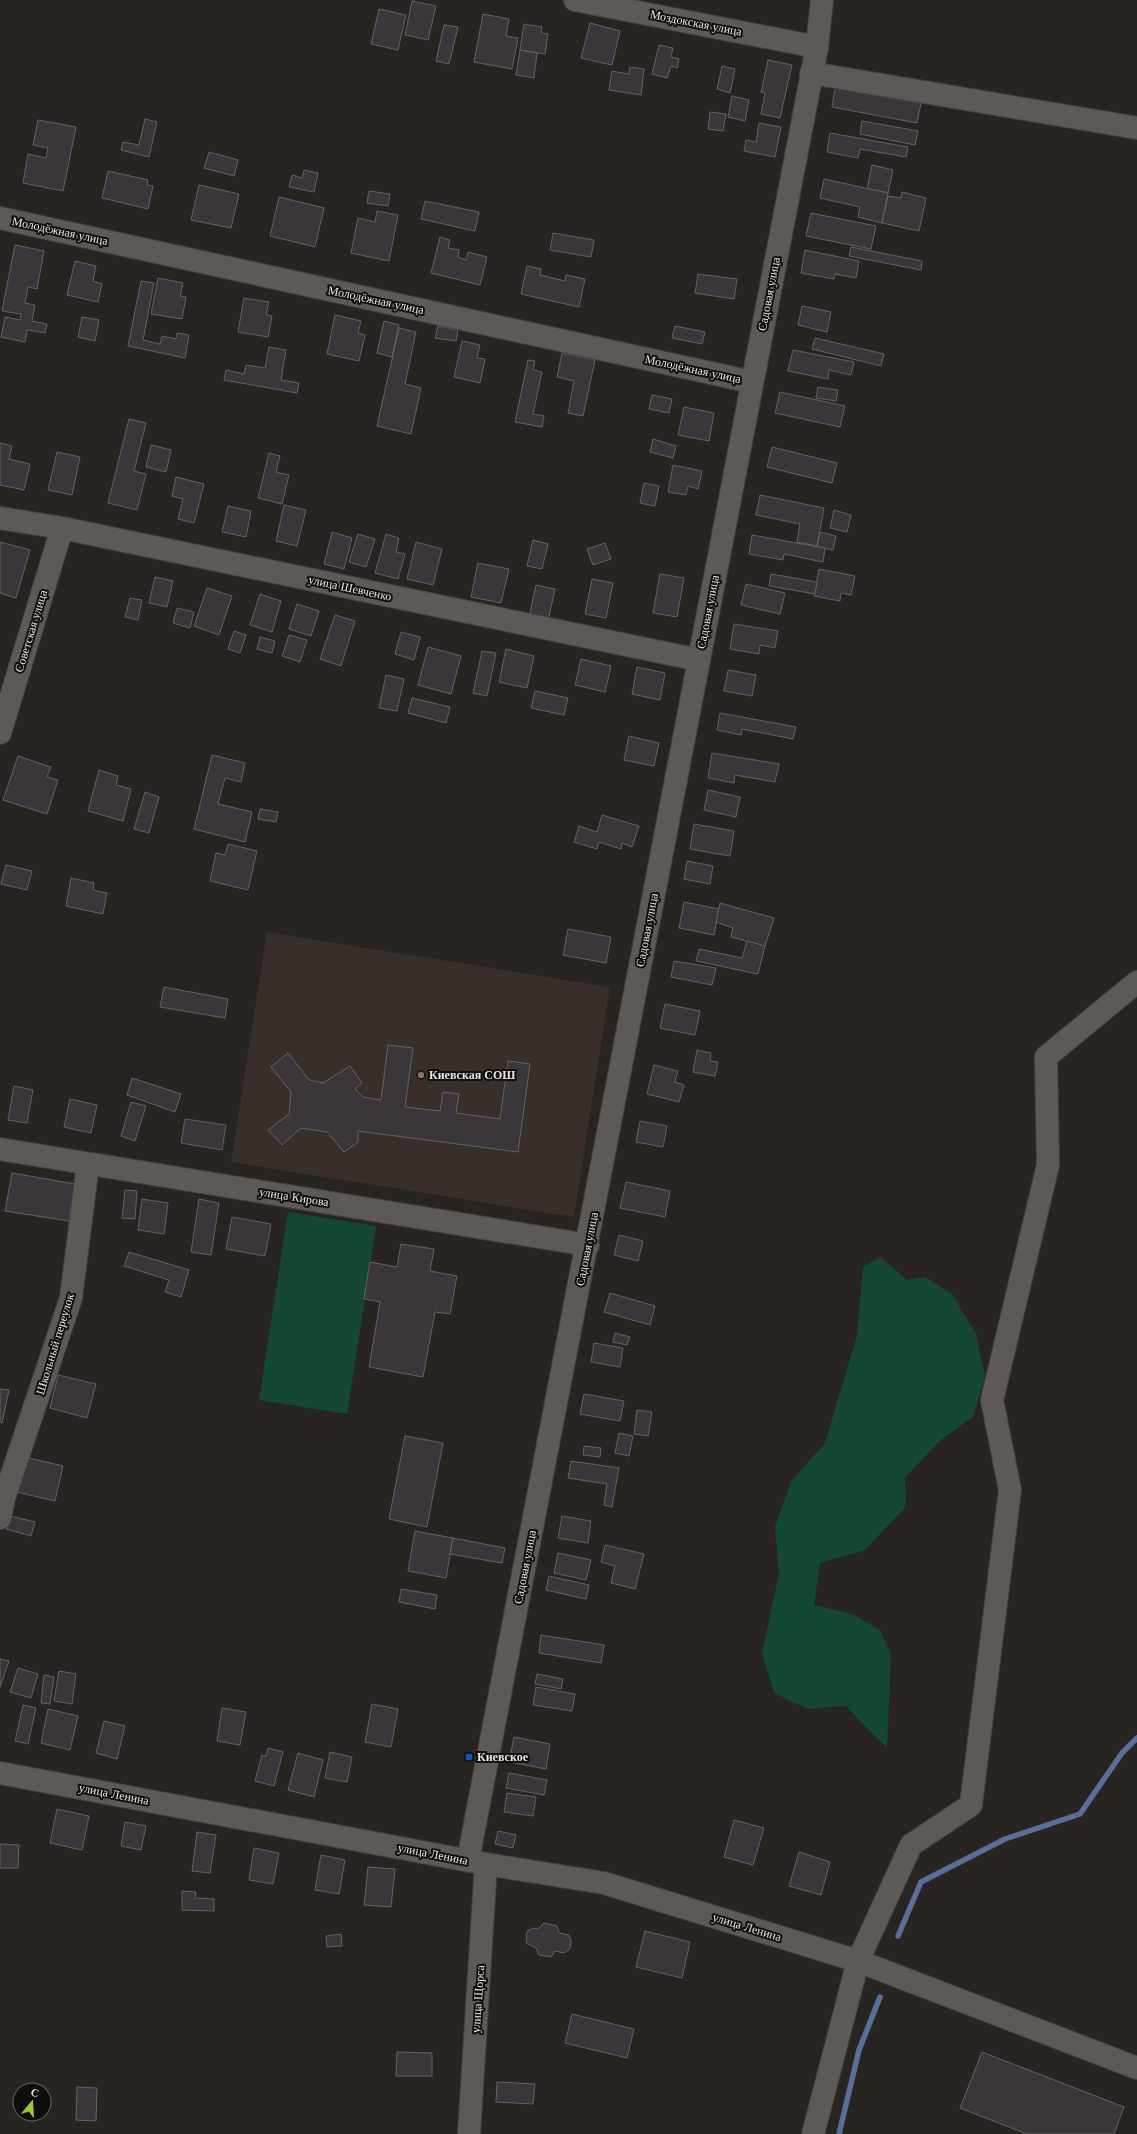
<svg xmlns="http://www.w3.org/2000/svg" width="1137" height="2134" font-family="'Libre Baskerville',serif">
<rect width="100%" height="100%" fill="#282422"/>
<!-- built -->
<path fill="#382e2a" d="M267,932l343,55 -36,230 -343,-55z"/>
<!-- green -->
<g fill="#154832">
<path d="M288,1212l88,14 -29,188 -88,-14z"/>
<path d="M880,1257l27,23 18,-3 27,17 24,40 9,43 -12,40 -35,25 -33,36 1,28 -41,44 -45,13 -6,42 38,9 28,16 11,24 -4,94 -41,-42 -38,3 -34,-16 -12,-40 17,-79 -4,-47 16,-45 34,-39 32,-107 6,-69z"/>
</g>
<g fill="none" stroke-linecap="round" stroke-linejoin="round">
<!-- stream -->
<g stroke="#586f99" stroke-width="5.5">
<path d="M898,1936l23,-54 84,-43 75,-25 42,-61 15,-15"/>
<path d="M839,2134l20,-84 21,-53"/>
</g>
</g>
<!-- building -->
<g fill="#3a3639" stroke="#666265">
<path d="M412,1l24,5 -8,34 -23,-5z"/>
<path d="M379,9l27,6 -8,35 -27,-6z"/>
<path d="M483,14l26,5 -3,17 12,2 -6,31 -38,-7z"/>
<path d="M590,23l30,8 -8,34 -31,-7z"/>
<path d="M524,24l18,3 -1,6 7,1 -3,20 -25,-4z"/>
<path d="M444,25l14,2 -9,37 -13,-3z"/>
<path d="M659,45l14,3 -2,9 8,2 -2,9 -6,-2 -4,12 -15,-4z"/>
<path d="M520,50l17,3 -3,25 -18,-3z"/>
<path d="M768,60l24,5 -12,53 -19,-4 4,-21 -4,-1z"/>
<path d="M722,66l13,3 -5,24 -13,-4z"/>
<path d="M630,67l14,2 -3,26 -32,-5 3,-19 17,3z"/>
<path d="M835,88l86,15 -4,20 -85,-16z"/>
<path d="M732,96l17,4 -4,21 -17,-4z"/>
<path d="M710,112l16,2 -3,17 -15,-2z"/>
<path d="M145,119l12,3 -8,35 -28,-7 2,-8 16,3z"/>
<path d="M38,120l38,7 -13,64 -40,-8 5,-29 18,4 2,-10 -15,-3z"/>
<path d="M862,121l56,10 -3,14 -55,-11z"/>
<path d="M759,123l22,4 -6,30 -31,-6 2,-11 10,2z"/>
<path d="M830,133l78,14 -2,10 -46,-8 -2,9 -31,-6z"/>
<path d="M209,152l29,8 -4,16 -30,-8z"/>
<path d="M872,165l21,5 -5,23 -21,-4z"/>
<path d="M304,170l14,3 -4,19 -25,-5 3,-12 10,3z"/>
<path d="M108,171l40,9 -1,5 6,1 -5,23 -46,-11z"/>
<path d="M824,179l64,14 -6,30 -24,-6 2,-10 -40,-9z"/>
<path d="M199,185l40,9 -8,34 -40,-8z"/>
<path d="M369,191l21,3 -2,12 -21,-3z"/>
<path d="M902,192l24,6 -7,33 -37,-8 6,-27 13,2z"/>
<path d="M279,197l45,11 -9,39 -45,-11z"/>
<path d="M425,201l54,11 -4,19 -54,-12z"/>
<path d="M377,211l21,4 -9,46 -38,-8 7,-35 17,4z"/>
<path d="M811,213l65,13 -5,23 -65,-13z"/>
<path d="M553,233l41,7 -3,17 -41,-7z"/>
<path d="M440,237l10,3 -2,8 11,2 -1,7 8,3 2,-8 19,5 -7,28 -49,-12z"/>
<path d="M15,245l29,6 -7,38 -9,-2 -3,16 10,2 -3,16 15,3 -2,9 -18,-3 -2,12 -24,-5 4,-20 15,3 1,-6 -19,-3z"/>
<path d="M851,247l71,14 -1,9 -72,-14z"/>
<path d="M805,250l54,11 -3,17 -21,-4 -1,5 -33,-6z"/>
<path d="M75,261l21,5 -3,15 9,3 -4,18 -31,-7z"/>
<path d="M527,266l14,3 -1,6 25,6 1,-6 19,4 -6,28 -58,-13z"/>
<path d="M698,274l39,5 -3,20 -39,-6z"/>
<path d="M158,278l25,5 -3,13 6,1 -4,22 -31,-5z"/>
<path d="M141,281l13,2 -11,57 17,4 2,-8 14,3 1,-6 12,2 -4,23 -57,-12z"/>
<path d="M244,298l25,4 -3,13 6,1 -4,21 -30,-5z"/>
<path d="M802,306l29,6 -4,20 -29,-7z"/>
<path d="M335,315l26,6 -3,12 7,2 -6,26 -32,-7z"/>
<path d="M82,317l17,3 -4,21 -17,-4z"/>
<path d="M384,321l15,4 -7,32 -15,-4z"/>
<path d="M438,326l20,4 -2,11 -21,-3z"/>
<path d="M675,326l30,6 -3,12 -30,-6z"/>
<path d="M399,328l17,4 -11,52 16,4 -10,46 -34,-8z"/>
<path d="M815,338l69,16 -3,12 -69,-17z"/>
<path d="M462,341l18,4 -3,13 8,1 -5,24 -26,-6z"/>
<path d="M269,347l17,3 -5,30 18,3 -2,10 -73,-13 2,-10 18,4 2,-9 19,3z"/>
<path d="M793,350l61,12 -3,13 -22,-5 -1,9 -40,-8z"/>
<path d="M562,353l33,7 -12,56 -15,-3 6,-32 -17,-4z"/>
<path d="M528,360l7,1 -2,9 9,2 -9,42 11,2 -2,11 -27,-5z"/>
<path d="M818,387l20,3 -2,11 -20,-3z"/>
<path d="M780,392l65,14 -5,21 -65,-14z"/>
<path d="M652,395l20,4 -3,14 -20,-4z"/>
<path d="M684,407l30,6 -5,28 -31,-6z"/>
<path d="M129,419l17,4 -12,48 12,3 -9,36 -29,-7z"/>
<path d="M653,439l23,7 -3,12 -23,-6z"/>
<path d="M0,443l12,3 -3,13 21,5 -6,26 -24,-5z"/>
<path d="M151,445l20,5 -5,22 -20,-5z"/>
<path d="M772,447l65,16 -5,20 -65,-16z"/>
<path d="M57,452l23,5 -8,38 -24,-5z"/>
<path d="M269,453l11,3 -4,16 13,3 -7,29 -24,-6z"/>
<path d="M673,465l29,6 -4,18 -10,-3 -2,9 -18,-3z"/>
<path d="M176,477l28,7 -10,39 -16,-4 5,-20 -11,-3z"/>
<path d="M644,483l15,3 -4,20 -15,-3z"/>
<path d="M760,495l64,13 -7,38 -20,-4 3,-18 -44,-9z"/>
<path d="M284,505l22,5 -9,36 -21,-5z"/>
<path d="M228,506l23,5 -5,26 -24,-5z"/>
<path d="M834,510l17,5 -4,17 -17,-4z"/>
<path d="M332,532l20,6 -8,31 -20,-5z"/>
<path d="M820,532l16,4 -3,14 -16,-3z"/>
<path d="M358,534l17,5 -9,28 -17,-5z"/>
<path d="M386,534l13,4 -3,14 9,2 -7,25 -23,-6z"/>
<path d="M752,535l73,13 -2,14 -39,-8 -1,6 -34,-6z"/>
<path d="M533,540l15,4 -6,25 -15,-3z"/>
<path d="M0,542l30,8 -14,48 -16,-5z"/>
<path d="M416,542l26,7 -9,36 -26,-6z"/>
<path d="M605,543l6,16 -18,6 -6,-16z"/>
<path d="M478,563l31,6 -8,34 -30,-6z"/>
<path d="M819,569l36,7 -4,19 -10,-2 -1,8 -26,-5z"/>
<path d="M660,574l24,4 -7,39 -24,-4z"/>
<path d="M771,574l46,8 -2,12 -46,-8z"/>
<path d="M155,577l18,4 -6,26 -18,-4z"/>
<path d="M592,579l21,4 -7,35 -21,-4z"/>
<path d="M746,584l39,9 -5,21 -39,-9z"/>
<path d="M536,585l19,4 -7,32 -19,-4z"/>
<path d="M207,588l25,8 -13,39 -25,-9z"/>
<path d="M260,594l21,7 -9,31 -22,-7z"/>
<path d="M130,598l12,2 -4,20 -13,-3z"/>
<path d="M297,604l22,7 -8,25 -22,-7z"/>
<path d="M177,608l17,4 -4,16 -17,-5z"/>
<path d="M335,615l20,6 -14,45 -21,-7z"/>
<path d="M734,624l44,7 -3,17 -15,-3 -1,9 -29,-5z"/>
<path d="M234,631l12,4 -6,18 -12,-4z"/>
<path d="M401,632l19,5 -6,23 -19,-6z"/>
<path d="M289,635l18,5 -7,22 -18,-6z"/>
<path d="M260,637l15,4 -3,12 -15,-4z"/>
<path d="M428,647l33,9 -10,38 -33,-9z"/>
<path d="M506,649l28,7 -7,32 -28,-6z"/>
<path d="M482,651l14,2 -9,43 -14,-3z"/>
<path d="M581,659l30,7 -6,26 -30,-7z"/>
<path d="M637,667l28,6 -5,27 -28,-6z"/>
<path d="M728,670l28,5 -4,21 -28,-5z"/>
<path d="M386,675l18,4 -7,32 -18,-3z"/>
<path d="M535,691l33,7 -4,17 -33,-7z"/>
<path d="M412,698l38,9 -4,16 -38,-10z"/>
<path d="M720,713l76,14 -3,12 -51,-10 -1,6 -24,-5z"/>
<path d="M629,736l30,7 -5,23 -30,-6z"/>
<path d="M712,753l67,11 -4,18 -40,-7 -1,8 -26,-5z"/>
<path d="M212,755l33,8 -4,19 -16,-4 -7,26 34,8 -7,30 -51,-13z"/>
<path d="M18,756l33,11 -4,10 11,3 -11,34 -44,-14z"/>
<path d="M99,770l19,6 -2,9 15,4 -8,32 -35,-10z"/>
<path d="M708,790l32,7 -4,20 -32,-7z"/>
<path d="M145,792l14,5 -10,36 -15,-4z"/>
<path d="M260,809l18,3 -2,10 -18,-3z"/>
<path d="M602,815l37,11 -7,21 -10,-4 -1,6 -22,-7 -2,7 -23,-7 5,-16 18,6z"/>
<path d="M694,824l40,7 -4,25 -40,-7z"/>
<path d="M228,844l29,7 -9,39 -38,-9 6,-28 9,2z"/>
<path d="M687,861l26,5 -3,18 -26,-5z"/>
<path d="M6,865l26,6 -5,19 -26,-6z"/>
<path d="M71,878l23,5 -1,7 14,3 -4,21 -37,-8z"/>
<path d="M684,902l35,7 -5,26 -35,-7z"/>
<path d="M720,903l54,15 -9,28 -34,-9 2,-9 -17,-6z"/>
<path d="M568,929l43,8 -5,26 -43,-8z"/>
<path d="M747,941l18,5 -7,28 -62,-13 3,-12 43,9z"/>
<path d="M674,961l42,7 -4,17 -41,-8z"/>
<path d="M164,987l64,12 -3,19 -65,-11z"/>
<path d="M665,1004l35,7 -5,24 -35,-7z"/>
<path d="M388,1045l25,3 -8,59 35,4 3,-19 16,2 -3,19 44,6 8,-58 22,3 -12,88 -160,-21v11l-14,10 -17,-20 -26,-4 -19,17 -14,-15 21,-16 2,-22 -20,-25 17,-14 21,27 14,3 27,-17 12,17 -7,6 8,8 18,3z"/>
<path d="M697,1050l14,3 -1,8 8,1 -3,14 -22,-4z"/>
<path d="M654,1065l24,6 -3,11 9,3 -5,17 -32,-8z"/>
<path d="M132,1078l49,16 -6,18 -48,-17z"/>
<path d="M14,1086l19,4 -6,33 -19,-3z"/>
<path d="M70,1099l27,6 -6,28 -27,-6z"/>
<path d="M131,1102l15,4 -11,35 -14,-5z"/>
<path d="M185,1119l41,6 -4,25 -41,-7z"/>
<path d="M640,1121l27,5 -4,21 -27,-5z"/>
<path d="M12,1173l63,11 -6,37 -64,-10z"/>
<path d="M626,1182l44,9 -5,26 -45,-9z"/>
<path d="M125,1190l12,1 -2,28 -13,-1z"/>
<path d="M142,1199l26,4 -4,31 -26,-4z"/>
<path d="M199,1199l20,4 -8,52 -20,-3z"/>
<path d="M232,1217l39,7 -6,32 -39,-7z"/>
<path d="M619,1235l24,6 -5,20 -24,-6z"/>
<path d="M401,1244l33,5 -4,22 27,5 -7,38 -15,-2 -12,65 -54,-10 11,-65 -16,-3 6,-37 27,5z"/>
<path d="M129,1252l60,18 -8,27 -16,-5 4,-12 -45,-14z"/>
<path d="M610,1293l45,13 -5,19 -46,-13z"/>
<path d="M615,1333l15,4 -3,8 -14,-3z"/>
<path d="M594,1343l29,5 -3,19 -29,-5z"/>
<path d="M58,1375l38,9 -9,34 -37,-10z"/>
<path d="M0,1389l9,1 -7,33 -2,-1z"/>
<path d="M584,1394l40,7 -4,20 -40,-7z"/>
<path d="M637,1410l15,2 -4,24 -14,-2z"/>
<path d="M619,1433l14,3 -4,20 -14,-3z"/>
<path d="M405,1436l38,7 -16,84 -38,-8z"/>
<path d="M584,1446l17,2 -1,9 -17,-2z"/>
<path d="M25,1457l38,9 -8,35 -38,-9z"/>
<path d="M571,1461l48,7 -7,39 -8,-2 3,-21 -39,-6z"/>
<path d="M10,1516l25,6 -4,14 -25,-7z"/>
<path d="M562,1516l29,5 -3,22 -30,-5z"/>
<path d="M415,1531l38,7 -7,40 -38,-7z"/>
<path d="M453,1538l52,10 -3,15 -52,-9z"/>
<path d="M605,1545l39,9 -9,35 -24,-6 4,-17 -14,-4z"/>
<path d="M558,1553l33,7 -5,20 -32,-7z"/>
<path d="M549,1576l40,9 -3,14 -40,-9z"/>
<path d="M401,1589l36,6 -2,14 -36,-7z"/>
<path d="M541,1635l63,10 -3,18 -62,-10z"/>
<path d="M0,1659l9,2 -9,26z"/>
<path d="M18,1668l20,6 -7,24 -21,-6z"/>
<path d="M59,1671l17,3 -4,30 -18,-3z"/>
<path d="M537,1674l26,5 -2,10 -26,-5z"/>
<path d="M44,1675l10,2 -4,27 -9,-1z"/>
<path d="M536,1687l39,7 -3,17 -39,-6z"/>
<path d="M372,1704l26,5 -7,38 -26,-5z"/>
<path d="M23,1705l13,3 -8,36 -13,-3z"/>
<path d="M222,1708l24,4 -6,33 -23,-4z"/>
<path d="M48,1709l30,7 -8,34 -29,-7z"/>
<path d="M104,1721l21,5 -8,33 -21,-6z"/>
<path d="M514,1737l36,7 -4,25 -37,-7z"/>
<path d="M268,1748l15,4 -9,34 -19,-5 7,-26 4,1z"/>
<path d="M330,1752l22,5 -5,25 -22,-4z"/>
<path d="M298,1753l25,7 -9,37 -26,-7z"/>
<path d="M509,1773l38,7 -3,15 -38,-7z"/>
<path d="M507,1793l29,4 -3,19 -29,-4z"/>
<path d="M57,1809l32,7 -7,34 -32,-7z"/>
<path d="M734,1820l30,8 -11,37 -29,-8z"/>
<path d="M125,1822l21,4 -5,24 -20,-4z"/>
<path d="M498,1831l18,4 -3,13 -18,-4z"/>
<path d="M197,1832l19,3 -6,38 -18,-2z"/>
<path d="M0,1844l19,1 -1,23h-18z"/>
<path d="M254,1848l25,5 -6,31 -24,-4z"/>
<path d="M799,1852l31,10 -9,33 -32,-9z"/>
<path d="M321,1855l24,5 -6,34 -24,-4z"/>
<path d="M368,1867l27,2 -4,38 -27,-2z"/>
<path d="M182,1891l14,1 -1,6 19,1v12l-32,-1z"/>
<path d="M544,1923l13,3 2,7 10,2 2,6 -1,8 -6,4 -9,-2 -4,6 -12,-2 -3,-7 -10,-5 1,-12 6,-3 5,1z"/>
<path d="M645,1931l45,11 -8,36 -46,-11z"/>
<path d="M341,1934l1,12 -15,1 -1,-11z"/>
<path d="M572,2014l62,15 -7,29 -62,-15z"/>
<path d="M397,2052l35,1v23h-36z"/>
<path d="M982,2052l142,55 -10,27h-87l-67,-26z"/>
<path d="M497,2082l38,2 -2,20 -37,-2z"/>
<path d="M77,2087l20,1 -1,33 -20,-1z"/>
</g>
<g fill="none" stroke-linecap="round" stroke-linejoin="round">
<defs>
<g id="minor">
<path d="M575,0l242,47"/>
<path d="M811,73l326,55"/>
<path d="M0,218l752,164"/>
<path d="M0,518l62,10 637,132"/>
<path d="M0,733l62,-205"/>
<path d="M0,1149l588,96"/>
<path d="M0,1518l4,-20 67,-200 17,-134"/>
<path d="M0,1773l486,91 118,19 254,78 279,107"/>
<path d="M468,1860l349,-1813 5,-47"/>
<path d="M469,2134l17,-270"/>
<path d="M813,2134l45,-173 53,-116 60,-40 39,-315 -18,-90 56,-235 -2,-108 91,-75"/>
</g>
</defs>
<!-- minor casing -->
<use href="#minor" stroke="#454140" stroke-width="24"/>
<!-- minor -->
<use href="#minor" stroke="#5e5957" stroke-width="22"/>
</g>
<!-- markers -->
<circle fill="#8d6e63" stroke="#100e0d" stroke-width="1.5" cx="421" cy="1075" r="4"/>
<rect fill="#1a4fb4" stroke="#100e0d" stroke-width="1.5" x="465" y="1753" width="8" height="8" rx="2"/>
<g text-anchor="middle" stroke-width="4" stroke-linejoin="round" paint-order="stroke">
<!-- street labels -->
<g font-size="12" fill="#e9e6e5" stroke="#100e0d">
<text transform="translate(696 23) rotate(11)" y="4">Моздокская улица</text>
<text transform="translate(60 231) rotate(12)" y="4">Молодёжная улица</text>
<text transform="translate(769 294) rotate(-79)" y="4">Садовая улица</text>
<text transform="translate(376 300) rotate(12)" y="4">Молодёжная улица</text>
<text transform="translate(693 369) rotate(12)" y="4">Молодёжная улица</text>
<text transform="translate(350 588) rotate(12)" y="4">улица Шевченко</text>
<text transform="translate(708 612) rotate(-79)" y="4">Садовая улица</text>
<text transform="translate(31 631) rotate(-73)" y="4">Советская улица</text>
<text transform="translate(647 930) rotate(-79)" y="4">Садовая улица</text>
<text transform="translate(294 1197) rotate(9)" y="4">улица Кирова</text>
<text transform="translate(587 1249) rotate(-79)" y="4">Садовая улица</text>
<text transform="translate(55 1344) rotate(-73)" y="4">Школьный переулок</text>
<text transform="translate(525 1567) rotate(-79)" y="4">Садовая улица</text>
<text transform="translate(114 1794) rotate(11)" y="4">улица Ленина</text>
<text transform="translate(433 1854) rotate(11)" y="4">улица Ленина</text>
<text transform="translate(747 1927) rotate(17)" y="4">улица Ленина</text>
<text transform="translate(478 1999) rotate(-86)" y="4">улица Щорса</text>
</g>
<!-- poi labels -->
<g font-size="12" font-weight="bold" fill="#e9e6e5" stroke="#100e0d" text-anchor="start">
<text x="429" y="1079">Киевская СОШ</text>
<text x="477" y="1761">Киевское</text>
</g>
</g>
<!-- north arrow -->
<g transform="translate(32 2102) rotate(18)"><circle r="19" fill="#100e0d" stroke="#676463"/>
<path d="M0-3L7 15L0 10L-7 15Z" fill="#99cb35"/>
<text y="-6" font-size="11" font-weight="bold" text-anchor="middle" fill="#e9e6e5">С</text>
</g>
</svg>
